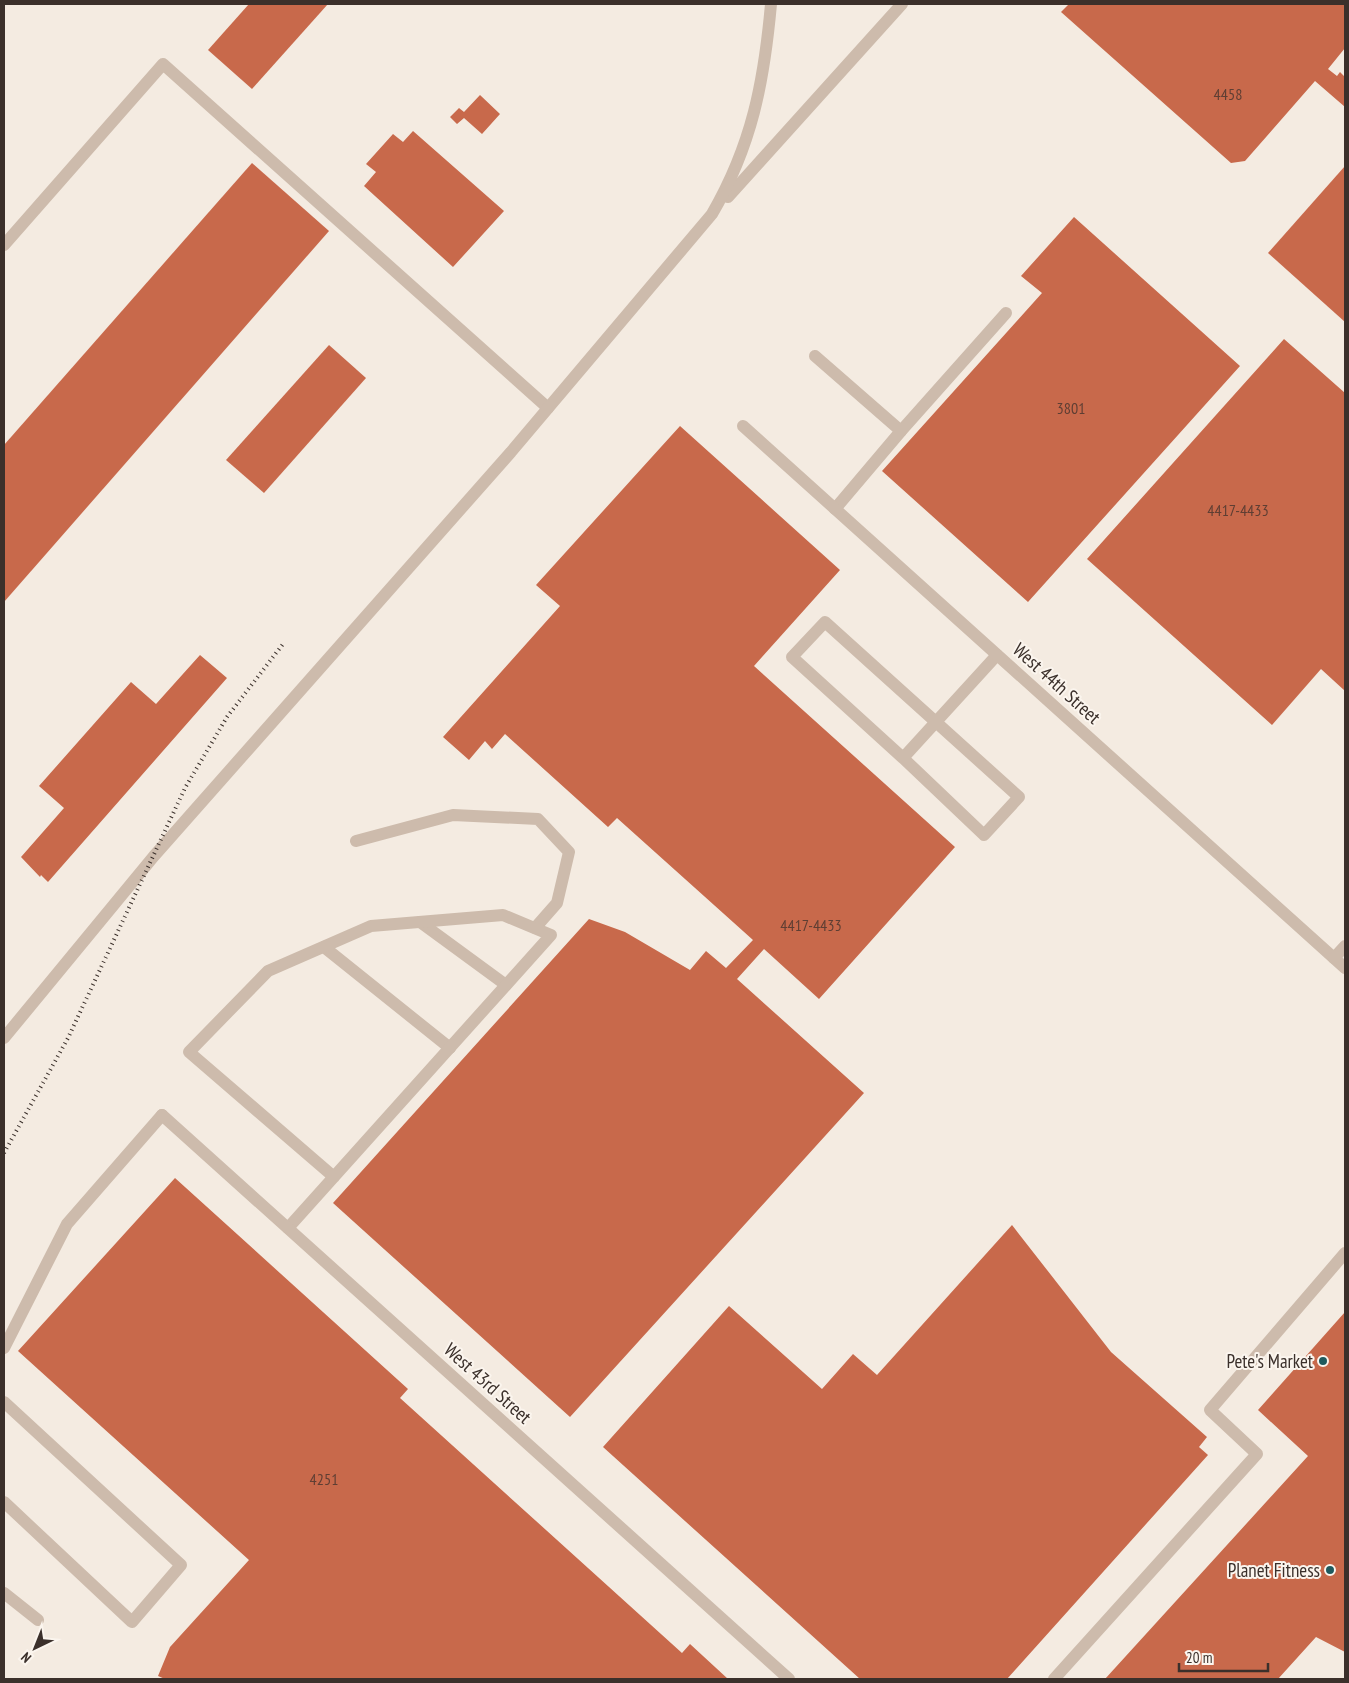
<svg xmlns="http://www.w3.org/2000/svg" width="1349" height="1683" font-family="'PT Sans Narrow',sans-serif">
<rect width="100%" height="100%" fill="#f4ebe1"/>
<!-- building -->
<g fill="#c8694b">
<path d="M249,4h79l-76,85 -44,-39z"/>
<path d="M1069,4h276v44l-17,21 9,7 3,-4 5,5v30l-30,-26 -70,80 -14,2 -170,-151z"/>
<path d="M480,95l20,19 -18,20 -18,-16 -7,6 -7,-7 9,-9 5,4z"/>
<path d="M413,131l91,80 -51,56 -89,-81 12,-14 -10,-8 27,-30 10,8z"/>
<path d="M252,163l77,68 -325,371v-157z"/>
<path d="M1345,166v156l-77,-69z"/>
<path d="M1074,217l166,149 -212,236 -146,-131 160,-178 -21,-17z"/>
<path d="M1284,339l61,54v298l-24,-22 -49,56 -185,-166z"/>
<path d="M329,345l37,33 -102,115 -38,-33z"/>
<path d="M680,426l160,144 -86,96 201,181 -136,152 -55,-50 -27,30 127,114 -294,324 -237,-214 256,-284 36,13 65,38 16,-19 20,17 27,-28 -136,-122 -9,9 -103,-93 -13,15 -7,-8 -16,19 -26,-23 117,-131 -24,-21z"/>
<path d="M200,655l27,23 -179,204 -7,-7 -1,2 -19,-20 43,-49 -25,-22 92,-104 25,22z"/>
<path d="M175,1178l233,211 -8,9 282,255 8,-9 38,35h-563l-7,-3 12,-29 79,-87 -231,-209z"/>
<path d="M1012,1225l99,127 96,85 -8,10 9,8 -201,224h-147l-257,-232 126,-141 93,83 31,-35 24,21z"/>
<path d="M1345,1312v340l-29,-15 -38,42h-173l203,-223 -50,-46z"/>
</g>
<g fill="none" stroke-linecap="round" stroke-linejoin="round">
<!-- lane -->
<g stroke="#cdbbac" stroke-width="12">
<path d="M728,197l174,-193"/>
<path d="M4,245l159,-181 385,344"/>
<path d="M815,356l86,75"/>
<path d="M835,509l66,-78 105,-118"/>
<path d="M903,758l-111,-101 33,-35 194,175 -35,38 -81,-77 94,-103"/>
<path d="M356,841l97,-26 85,4 31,33 -12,51 -22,25"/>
<path d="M420,922l86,63"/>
<path d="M324,947l126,101"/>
<path d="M4,1038l150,-182 357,-404 201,-238c40,-69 52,-132 59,-210"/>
<path d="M288,1228l263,-293 -48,-20 -132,11 -103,45 -79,81 145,125"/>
<path d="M4,1348l63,-124 95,-109"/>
<path d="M4,1402l177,163 -49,57 -128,-120"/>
<path d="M4,1593l34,27"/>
<path d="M1054,1679l203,-225 -47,-44 135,-157"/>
</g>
<!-- street -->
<g stroke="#cdbbac" stroke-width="12">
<path d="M743,426l602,542"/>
<path d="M1334,958l11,-12"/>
<path d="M162,1115l627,564"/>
</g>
<!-- rail -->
<path stroke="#3b302b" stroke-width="4" stroke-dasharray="1 4" stroke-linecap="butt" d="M4,1153l64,-115 117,-250 42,-71 56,-73"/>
</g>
<!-- markers -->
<g fill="#1f5a5e" stroke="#fbf5ee" stroke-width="2">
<circle cx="1323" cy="1361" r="5"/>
<circle cx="1330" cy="1570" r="5"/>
</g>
<g text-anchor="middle" stroke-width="4" stroke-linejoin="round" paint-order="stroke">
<!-- number labels -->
<g font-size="16" fill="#5e3e33">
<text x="1228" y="100">4458</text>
<text x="1071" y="414">3801</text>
<text x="1238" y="516">4417-4433</text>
<text x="811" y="931">4417-4433</text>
<text x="324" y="1485">4251</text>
</g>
<!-- street labels -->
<g font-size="19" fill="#3b302b" stroke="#fbf5ee">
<text transform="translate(1057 683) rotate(42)" y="7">West 44th Street</text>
<text transform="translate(488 1383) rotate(42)" y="7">West 43rd Street</text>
</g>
<!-- poi labels -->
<g font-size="19" fill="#3b302b" stroke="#fbf5ee" text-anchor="end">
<text x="1313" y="1368">Pete's Market</text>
<text x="1320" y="1577">Planet Fitness</text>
</g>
</g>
<!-- border -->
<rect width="1349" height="1683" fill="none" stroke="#3b302b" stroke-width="10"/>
<!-- north arrow -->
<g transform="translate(35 1648) rotate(223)" stroke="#fbf5ee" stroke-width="4" paint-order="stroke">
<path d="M0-4L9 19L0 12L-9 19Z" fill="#3b302b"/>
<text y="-8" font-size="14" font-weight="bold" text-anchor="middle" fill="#3b302b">N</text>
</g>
<!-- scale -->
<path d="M1179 1663v8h89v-8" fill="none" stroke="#3b302b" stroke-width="2.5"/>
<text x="1186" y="1663" font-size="15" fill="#3b302b" stroke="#fbf5ee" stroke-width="4" paint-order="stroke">20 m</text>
</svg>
